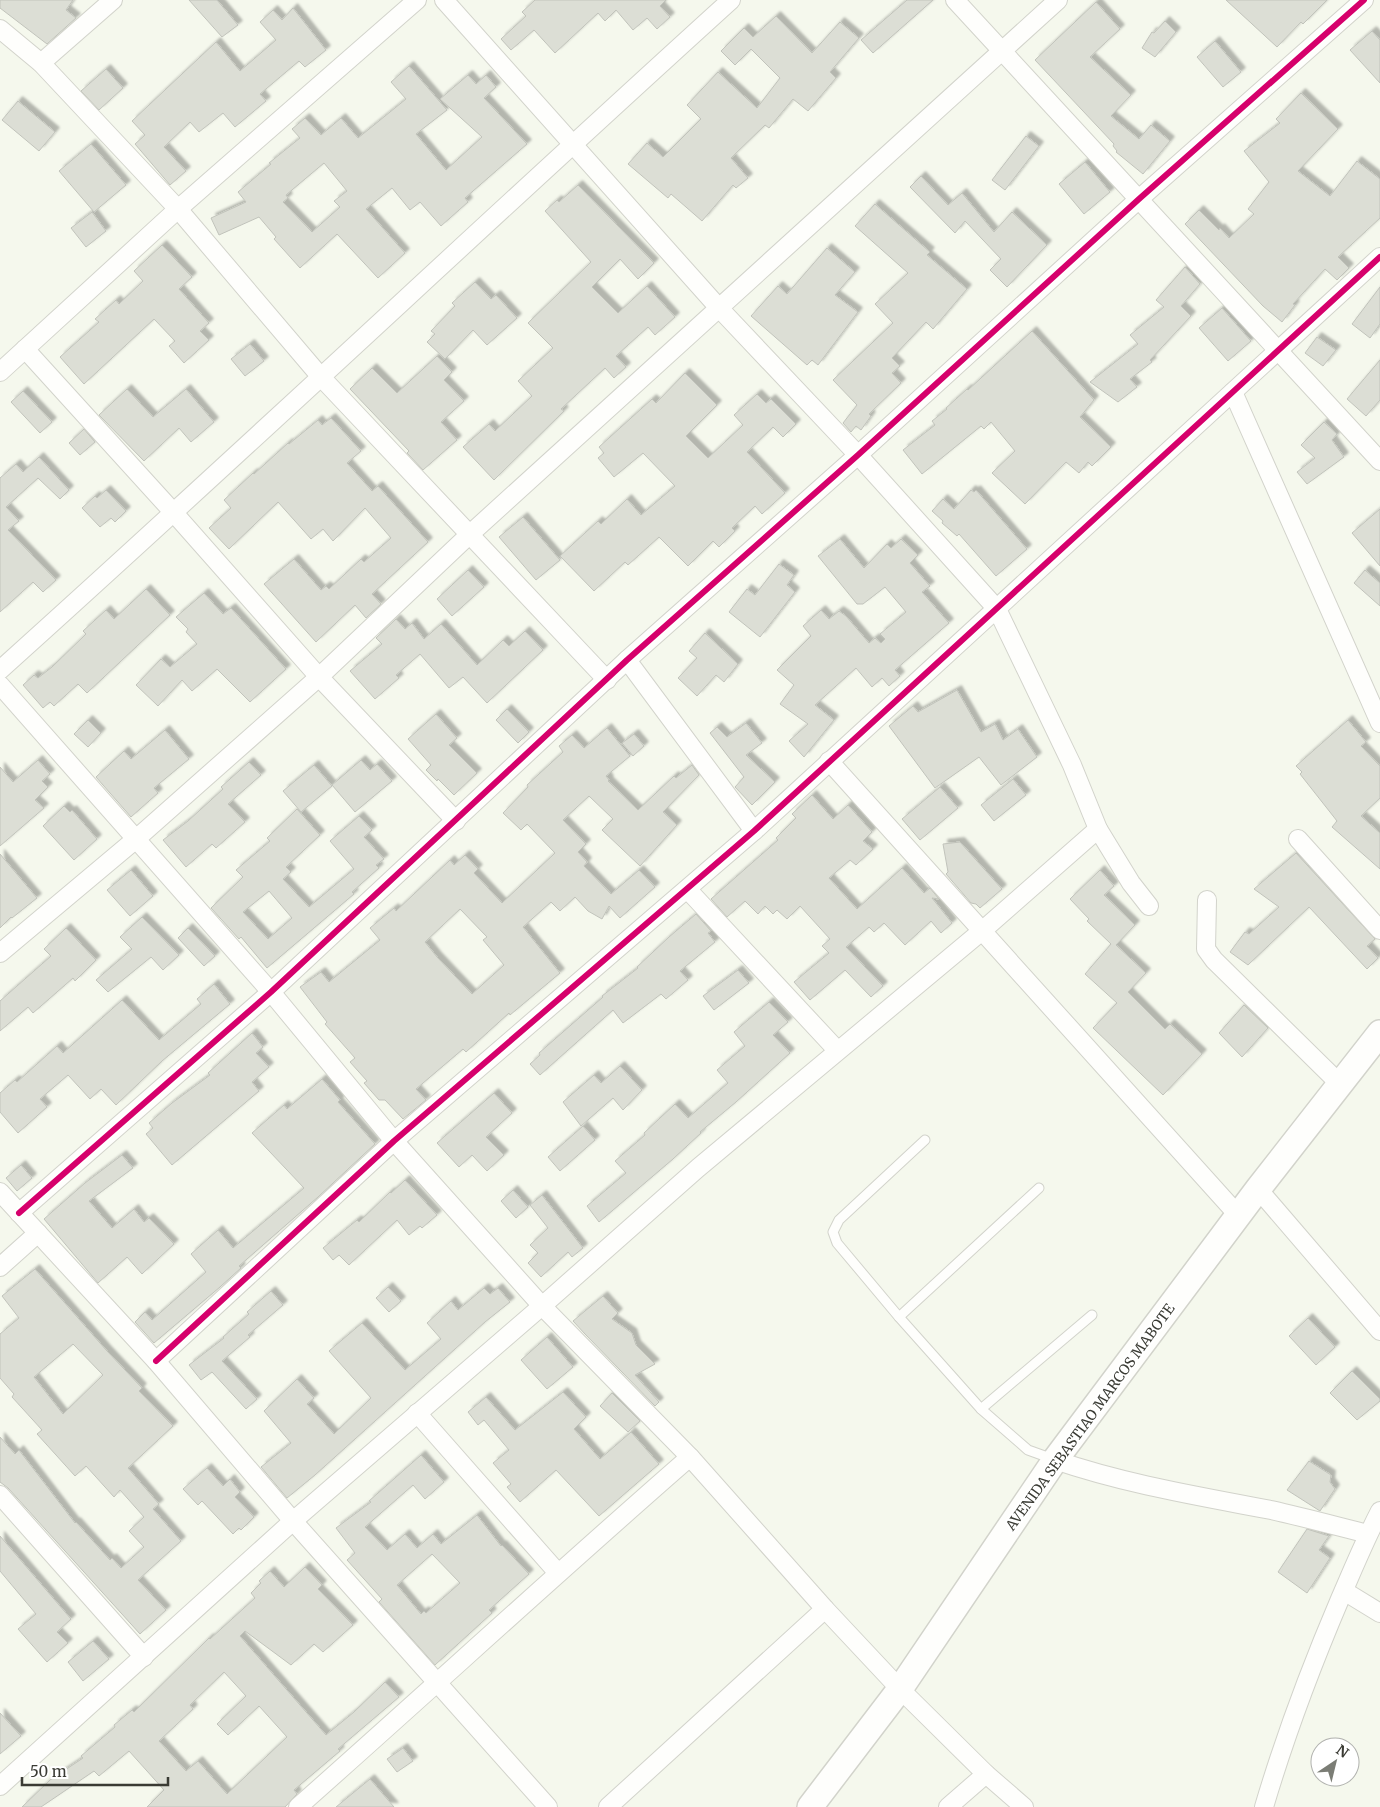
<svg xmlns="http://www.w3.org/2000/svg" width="1380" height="1807" font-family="Merriweather,serif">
<defs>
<filter id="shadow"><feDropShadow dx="4.5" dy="-4.5" stdDeviation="1" flood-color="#0004"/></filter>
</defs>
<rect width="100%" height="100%" fill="#f5f8ed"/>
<!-- building -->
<g fill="#dcded5" stroke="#c1c3bb" fill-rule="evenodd" filter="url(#shadow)">
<path d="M0,0h73l-7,10 10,8 -29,26 -47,-36z"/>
<path d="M189,0h28l21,25 -16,12z"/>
<path d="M535,0h131l-6,6 10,11 -13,12 -10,-11 -14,12 -17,-20 -11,11 -7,-8 -43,40 -21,-23 -23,20 -10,-11 25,-23 -4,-4z"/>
<path d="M907,0h26l-60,53 -12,-13z"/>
<path d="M1226,0h101l-24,24 -2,-2 -24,25z"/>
<path d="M1096,2l24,27 -30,28 41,38 -20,21 28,23 12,-14 19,16 -27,33 -27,-22 1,-1 -4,-5 1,-2 -79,-84z"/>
<path d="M293,8l33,42 -21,17 -6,-6 -39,33 6,7 -31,26 -12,-14 -24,19 -9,-10 -26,25 22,24 -16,14 -35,-41 10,-9 -13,-14 84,-79 24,29 36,-31 -16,-18 13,-12 9,10z"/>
<path d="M776,16l36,37 28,-31 19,16 -29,34 6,6 -28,33 -15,-12 -24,29 -4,-3 -34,33 17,20 -12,10 -3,-3 -31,36 -31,-27 -3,4 -40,-34 19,-21 16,14 38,-38 -14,-14 31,-33 39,36 23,-30 -29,-29 -16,16 -14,-14 23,-23 9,9z"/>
<path d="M1165,21l11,11 -21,25 -13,-9 10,-16 2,1z"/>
<path d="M1372,31l8,9v43l-30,-33z"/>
<path d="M1215,41l26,31 -18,15 -26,-30z"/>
<path d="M409,66l38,44 -31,24 30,36 36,-33 -42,-38 28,-24 8,9 10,-9 10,12 -12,11 43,46 -62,54 3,4 -27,24 -21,-24 -10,8 -18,-22 -26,21 39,44 -27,25 -41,-44 -37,34 -26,-29 2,-2 -17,-20 -40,18 -8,-17 35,-16 -8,-10 33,-28 -2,-1 31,-25 -8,-9 13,-11 16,17 20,-17 17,20 48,-39 -15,-17zM324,163l23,28 -13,10 6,6 -28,25 -29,-30 5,-4 -2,-3z"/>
<path d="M106,69l17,19 -24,22 -18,-19z"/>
<path d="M1301,93l37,36 -40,42 32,25 27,-35 23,18v39l-42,39 11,11 -12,12 -12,-11 -32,35 2,1 -13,17 -19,-16 -78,-82 14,-14 20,20 1,-2 9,10 25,-24 -6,-5 21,-27 -25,-31 36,-28 -4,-4z"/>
<path d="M18,101l37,31 -16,19 -37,-31z"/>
<path d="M1026,136l13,10 -34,44 -13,-10z"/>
<path d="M91,144l35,41 -32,27 -35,-41z"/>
<path d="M1085,162l25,30 -26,22 -25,-30z"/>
<path d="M921,176l27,29 14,-12 32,39 18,-20 35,33 -40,42 -17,-17 11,-11 -36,-38 -10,12 -45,-46z"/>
<path d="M578,185l76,78 -16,16 -18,-20 -28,28 26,26 29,-27 28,31 -20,18 -7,-8 -20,18 -12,11 10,11 -12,11 -9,-10 -44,41 3,2 -70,69 -31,-33 26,-23 6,7 37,-35 -14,-15 35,-33 -25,-25 63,-61 -46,-51 12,-11 2,2z"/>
<path d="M875,204l55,48 -3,3 40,34 -34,40 -7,-7 -34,36 8,8 -8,7 9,10 -32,31 2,2 -10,14 -5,-4 -5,6 -8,-9 14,-18 -24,-25 60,-57 -18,-19 33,-31 -53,-47z"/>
<path d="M92,212l14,19 -20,16 -15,-19z"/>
<path d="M162,245l30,32 -13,12 30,34 -9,8 9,9 -25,23 -15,-17 6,-5 -21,-22 -70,65 -24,-27 39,-35 -4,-3 21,-19 3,4 24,-23 -9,-10z"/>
<path d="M827,248l28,24 -20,23 23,17 -40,53 -6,-5 -5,5 -56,-49 27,-30 9,8z"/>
<path d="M1185,267l15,17 -19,22 10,10 -41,44 2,2 -22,17 7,8 -19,15 -28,-20 48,-38 -8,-9 34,-28 -8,-7z"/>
<path d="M475,282l16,17 5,-4 21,23 -30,27 -14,-15 -28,29 -18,-17 8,-8 -4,-3 24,-25 -3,-3z"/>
<path d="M1380,287v37l-10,14 -18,-14z"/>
<path d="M1222,308l29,33 -23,20 -29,-33z"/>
<path d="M1032,331l62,69 -14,17 31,30 -19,19 -4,-4 -9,11 -13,-11 -41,42 -33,-31 23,-22 -24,-29 -7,7 -3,-3 -59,48 -19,-24 32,-25 -3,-4 15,-12 -1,-1 21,-19 1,1z"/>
<path d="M1317,337l19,13 -13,16 -18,-13z"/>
<path d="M250,344l14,17 -19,15 -14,-17z"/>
<path d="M437,356l15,16 -8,8 20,21 -23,21 16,18 -34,30 -16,-17 2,-2 -59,-62 22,-21 25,25z"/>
<path d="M1380,360v40l-14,16 -19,-17z"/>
<path d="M685,373l32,32 -31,31 22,22 35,-33 -9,-10 23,-21 9,9 5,-4 25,25 -13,13 -10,-10 -26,25 38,41 -23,21 -7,-8 -23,22 3,3 -16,16 -6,-6 -25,25 -29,-29 -31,28 -3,-3 -31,29 -34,-35 38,-35 3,3 26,-25 14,16 34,-29 -32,-33 -29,24 -16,-19 6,-5 -5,-6 53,-48 4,4z"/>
<path d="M127,389l26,28 33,-28 28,33 -23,20 -12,-14 -35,33 -45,-46z"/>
<path d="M23,391l29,31 -12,11 -29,-31z"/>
<path d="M331,418l30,33 -14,12 25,28 6,-5 50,56 -56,52 9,10 -15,14 -11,-13 -39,37 -52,-58 30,-25 27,31 5,-4 3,3 32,-30 3,3 27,-24 -26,-30 -32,33 -10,-12 -12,10 -33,-37 -49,47 -20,-21 22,-20 -7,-8 29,-27 1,1 34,-31 1,1 29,-24 4,5z"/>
<path d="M1324,422l13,12 -5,6 12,17 -37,27 -10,-12 18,-14 -14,-13z"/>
<path d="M84,429l11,13 -15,13 -11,-12z"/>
<path d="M39,457l30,33 -9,9 -22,-21 -32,29 13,14 -11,9 48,50 -13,12 -10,-10 -33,30v-134l16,-14 7,8z"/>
<path d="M106,490l20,21 -11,11 -4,-4 -11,9 -18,-19 13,-12 2,2z"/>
<path d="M971,490l3,2 2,-2 51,59 -31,27 -37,-42 -2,2 -15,-13 1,-2 -11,-10 11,-12 11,10z"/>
<path d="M1380,509v57l-28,-33z"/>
<path d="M523,517l37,43 -24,20 -37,-43z"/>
<path d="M840,539l24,29 23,-24 4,4 10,-9 17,16 -8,8 20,23 -8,6 27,31 -54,47 5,6 -11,10 -7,-8 -10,9 -16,-19 -41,37 19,15 -30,37 -15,-16 19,-17 -28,-20 14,-19 -17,-15 34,-34 -8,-10 18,-16 8,9 10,-8 7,5 23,27 6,-5 6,5 4,-4 -5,-5 26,-22 -21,-25 -22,17h-6l-39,-48z"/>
<path d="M779,564l15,11 -7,10 8,7 -35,45 -31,-25 18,-23 8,6z"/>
<path d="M468,570l16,17 -32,29 -15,-17z"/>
<path d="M1365,570l15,13v23l-26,-23z"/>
<path d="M146,589l24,26 -83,78 -9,-9 -24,22 -4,-4 -7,6 -20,-23 11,-10 4,3 14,-11 34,-33 -3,-3 23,-21 8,9z"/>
<path d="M204,593l19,21 8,-6 55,61 -36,33 -33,-33 -25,22 -10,-11 -24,26 -22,-21 25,-26 9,8 27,-23 -11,-12 2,-3 -12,-12z"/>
<path d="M396,619l9,10 7,-6 12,16 17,-15 36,41 26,-25 6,6 16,-15 18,19 -56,53 -24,-26 -14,11 -29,-34 -24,21 3,3 -24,21 -25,-28 32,-27 -6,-6z"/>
<path d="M705,633l33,31 -14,18 -8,-7 -19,21 -19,-18 19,-20 -8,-7z"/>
<path d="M957,690l24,42 14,-8 8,16 15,-11 19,28 -36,28 -22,-28 -44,31 -46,-62 24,-20 5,6z"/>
<path d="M507,709l22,23 -11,11 -22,-23z"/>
<path d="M436,714l21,24 -8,7 28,28 -23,22 -16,-16 -1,2 -11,-11 5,-5 -23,-26z"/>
<path d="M88,720l13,13 -13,14 -14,-13z"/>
<path d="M1348,720l18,22 -5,4 19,20v32l-19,18 19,17v36l-48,-42 5,-6 -37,-47 2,-2 -6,-6z"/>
<path d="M746,723l16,20 -16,12 29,27 -23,23 -17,-18 9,-10 -34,-44 7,-6 10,10z"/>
<path d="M607,728l23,28 -24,20 3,4 -1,1 30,29 36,-34 2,2 16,-13 7,10 -36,37 14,13 -37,41 -38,-36 11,-11 -24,-23 -26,24 23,24 -8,8 9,10 -3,4 27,28 28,-24 16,17 -35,31 -11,-12 -7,13 -14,-8 -13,-14 -15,14 -9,-9 -28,25 37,46 -50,42 -1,-2 -43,39 -3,-3 -47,40 10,11 -23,19 -18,-19h-6l-15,-17 3,-2 -17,-19 5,-4 -30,-34 2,-2 -27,-35 21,-15 8,10 51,-42 -10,-12 24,-20 2,3 54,-51 4,5 11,-10 13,14 -4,4 28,30 53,-50 -28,-29 -6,6 -18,-17 25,-26 -1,-2 36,-33 -4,-6 13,-11 12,13zM460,909l27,28 -4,3 21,25 -32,29 -35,-37 -12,-15z"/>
<path d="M165,730l24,29 -35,29 4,5 -27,24 -35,-40 28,-26 7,8z"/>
<path d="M634,734l10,12 -11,10 -11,-13z"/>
<path d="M38,760l12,14 -8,7 6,6 -13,13 9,8 -44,38v-79l13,15z"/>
<path d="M361,760l9,10 7,-6 15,17 -37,31 -23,-27z"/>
<path d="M249,762l12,13 -33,29 17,18 -29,26 -4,-4 -26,23 -23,-27 25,-19 35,-32 -2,-2z"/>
<path d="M314,765l18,21 -31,26 -18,-21z"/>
<path d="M1013,779l13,16 -32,26 -13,-16z"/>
<path d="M940,787l18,21 -38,32 -18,-21z"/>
<path d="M812,795l21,24 15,-14 24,27 -9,9 10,8 -17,16 -6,-5 -21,18 28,31 45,-41 22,25 6,-5 9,11 -7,-1 20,25 -11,10 -10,-12 -26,24 -21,-22 -10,9 -5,-5 -23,20 37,39 -12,11 -26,-27 -35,30 -16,-18 35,-29 -7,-7 8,-7 -30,-33 -13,13 -10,-9 -4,4 -8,-8 -7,8 -13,-13 -18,16 -16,-18 67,-59 -2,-2 20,-20 -4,-4z"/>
<path d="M64,806l6,6 2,-2 25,29 -23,21 -31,-34z"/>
<path d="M297,809l23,26 -34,32 5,5 -8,7 26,28 45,-38 -24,-28 29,-25 13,14 -8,7 20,22 -8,6 3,3 -27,24 2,2 -87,74 -26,-31 -2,2 -28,-31 32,-31 -7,-7 34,-29 -3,-3zM269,891l23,27 -24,21 -25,-27z"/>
<path d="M960,842l42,47 -22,19 -4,-4 -5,-1 -25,-29 2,-2 -5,-28z"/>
<path d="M1296,853l79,86 -8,7 11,12 -11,11 -58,-62 -61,58 -18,-13 15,-20 4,2 30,-27 -25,-18z"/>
<path d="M0,854l37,44 -25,20 -1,-1 -11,11z"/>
<path d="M131,870l22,26 -23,20 -23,-26z"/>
<path d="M1100,870l14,16 -10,9 31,30 -19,20 30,28 -18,19 37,37 5,-5 32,30 -39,41 -70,-67 24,-25 -32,-29 26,-30 -24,-23 2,-2 -19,-20z"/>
<path d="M696,914l15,17 -3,2 7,9 -35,29 8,9 -22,19 -5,-5 -38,29 -10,-13 -73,65 -10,-11 10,-9 -1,-2 64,-56 -1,-1 36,-28 -1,-1 32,-30z"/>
<path d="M142,917l37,38 -16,15 -12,-13 -43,35 -12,-12 36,-31 -12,-12z"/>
<path d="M66,928l30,32 -21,21 -2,-3 -40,35 -5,-6 -28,24v-30l51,-45 -7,-7z"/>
<path d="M188,928l27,28 -11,10 -26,-28z"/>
<path d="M738,970l11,13 -35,27 -11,-14z"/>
<path d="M214,984l16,20 -68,57 -46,44 -15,-16 -11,10 -22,-24 -28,24 7,8 -29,26 -18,-21v-19l15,-13 2,2 40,-36 6,7 59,-53 37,40 42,-36 -4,-5z"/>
<path d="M769,1002l19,20 -15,13 17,18 -54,49 -36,30 1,1 -28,26 -74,63 -12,-16 39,-33 -11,-12 30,-26 -1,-2 31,-29 13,14 40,-35 -11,-13 28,-24 -11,-14z"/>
<path d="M1244,1005l24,23 -26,29 -23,-24z"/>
<path d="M252,1033l11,14 -7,6 13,14 -17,15 7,9 -87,74 -26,-31 7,-6 -4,-5 23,-20 38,-28 -2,-2z"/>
<path d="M620,1066l22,24 -19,20 -10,-12 -32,28 -18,-24 31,-27 7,8z"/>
<path d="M322,1079l18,21 -2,2 37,42 -57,53 -79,69 2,2 -21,19 -66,56 -19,-21 10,-10 7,8 54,-48 -15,-18 27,-24 15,18 71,-60 -52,-55 32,-28 3,4z"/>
<path d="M494,1093l18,20 -26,24 18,18 -17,16 -15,-16 -13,12 -22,-24z"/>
<path d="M583,1126l12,14 -35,31 -12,-14z"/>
<path d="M122,1155l11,13 -44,33 23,27 22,-19 10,13 5,-4 25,26 -32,30 -15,-17 -29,26 -54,-64 41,-36z"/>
<path d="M21,1165l11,13 -15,13 -11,-13z"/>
<path d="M405,1180l32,35 -15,13 -2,-2 -11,9 -12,-15 -48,45 -10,-10 -6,5 -10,-12 34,-28 2,2 31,-30 1,1z"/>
<path d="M513,1190l15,17 -12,11 -15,-17z"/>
<path d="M542,1195l41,53 -11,9 -4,-5 -27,25 -13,-14 10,-10 -8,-8 18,-17 -18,-23z"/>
<path d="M35,1269l72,82 35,37 -3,3 34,35 -45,42 31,36 -6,5 28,32 -43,39 28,30 -26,24 -132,-146 -8,-6v-45l15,17 4,-4 56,73 1,-1 34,38 2,-2 9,10 23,-21 -15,-16 15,-14 -24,-27 -6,7 -28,-31 -11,10 -38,-42 5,-4 -30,-33 2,-3 -14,-16v-44l19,-16 -17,-22zM73,1344l30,31 -40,39 -29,-37z"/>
<path d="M388,1287l13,14 -12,11 -13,-14z"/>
<path d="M484,1288l6,6 8,-6 12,14 -25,20 -170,153 -28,23 -26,-31 30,-24 -27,-32 33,-32 17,19 -7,6 27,30 37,-36 -42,-47 33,-28 43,47 36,-31 -14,-16 24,-22 7,9z"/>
<path d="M271,1291l12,14 -35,30 2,2 -28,24 35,38 -11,10 -34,-37 -11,8 -12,-15 35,-27 -1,-1 26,-23 -2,-2z"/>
<path d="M603,1296l15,17 -6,6 20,14 4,12 19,19 -20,11 24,27 -4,4 -70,-72 -12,-13z"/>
<path d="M1308,1318l27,29 -19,18 -27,-29z"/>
<path d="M547,1337l26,30 -26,22 -26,-29z"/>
<path d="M1352,1371l28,28v2l-23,19 -27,-27z"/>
<path d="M563,1392l23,25 -12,12 26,30 31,-27 28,32 -60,52 -43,-46 -36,32 -13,-15 4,-3 -18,-21 16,-13 -25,-30 -6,5 -10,-13 18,-15 29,33z"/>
<path d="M612,1393l28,28 -12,11 -28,-26z"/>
<path d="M421,1455l23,27 -19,17 -12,-14 -48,42 22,23 18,-16 12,14 16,-14 8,10 36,-29 24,31 1,-1 27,29 -40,36 3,3 -57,52 -56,-63 3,-3 -35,-39 8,-7 -19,-25 35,-26 -2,-1zM432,1554l28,29 -34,30 -2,-2 -3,3 -24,-29z"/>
<path d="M1309,1461l22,14 -1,7 5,7 -15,22 -33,-21z"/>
<path d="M207,1468l16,18 7,-7 10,13 -5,5 19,20 -13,13 -2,-2 -6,6 -31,-33 -4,4 -15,-16z"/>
<path d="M1307,1529l22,7 -10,14 11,8 -23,35 -29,-21z"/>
<path d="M0,1536l71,83 -14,13 11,11 -21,19 -29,-33 18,-15 -36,-43z"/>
<path d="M305,1567l17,18 -4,4 35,36 -30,27 -9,-8 -23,21 -46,-34 -5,5 86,99 28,-23 31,-30 14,15 -61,52 2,2 -46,39 3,4 -12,13h-138l17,-17 -35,-39 -30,25 -5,-5 -53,36h-19l28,-27 33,-22 -2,-2 34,-29 -1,-2 18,-15 2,2 75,-74 1,1 45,-41 -4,-5 10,-10 -2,-2 11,-10 14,16zM224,1672l22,24 -29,28 11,11 31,-29 28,31 -60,57 -29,-33 -12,10 -27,-30 34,-32 -3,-4z"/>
<path d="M93,1641l16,18 -26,22 -15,-19z"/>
<path d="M0,1713l21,23 -21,18z"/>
<path d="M403,1748l10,13 -16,11 -10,-13z"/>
<path d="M370,1779l24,28h-58z"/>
</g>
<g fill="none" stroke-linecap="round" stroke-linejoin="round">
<defs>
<g id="lane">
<path d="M925,1140l-86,80 -6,12 4,11 62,74 82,92 47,41 25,9"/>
<path d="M899,1317l140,-129"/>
<path d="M981,1409l111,-94"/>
</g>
<g id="street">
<path d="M444,0l275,308 139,147 139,154 75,156 26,64 33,54 18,23"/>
<path d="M955,0l425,461"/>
<path d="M0,29l41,34 137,146 142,167 287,304"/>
<path d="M41,63l72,-63"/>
<path d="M25,349l149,164 145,164 137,144"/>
<path d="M0,372l178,-163 239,-209"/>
<path d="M1233,392l147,331"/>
<path d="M627,660l127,171"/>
<path d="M0,670c246,-221 486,-448 731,-670"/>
<path d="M0,685l271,307 123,149 148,165 148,151 135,152 75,80 86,85 38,33"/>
<path d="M829,761l409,454"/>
<path d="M1298,839l82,91"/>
<path d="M688,890l149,160"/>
<path d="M1207,900l-1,49 8,11 126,124"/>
<path d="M0,953l136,-114 183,-162 150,-142 589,-535"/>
<path d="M1258,1189l122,142"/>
<path d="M0,1192l156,169 137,160 255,286"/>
<path d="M19,1213l252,-221 356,-332 231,-205 281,-256 225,-199"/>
<path d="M0,1267l38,-34"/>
<path d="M156,1361l238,-220 360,-310 626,-574"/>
<path d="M417,1413l141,160"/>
<path d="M1055,1460c70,24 143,36 216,50 32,7 65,16 97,24"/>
<path d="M0,1495l144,162"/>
<path d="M1344,1591l36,22"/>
<path d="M0,1786l293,-265 249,-215 156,-138 285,-238 115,-101"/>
<path d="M298,1807c131,-116 260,-235 392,-350"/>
<path d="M608,1807l217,-198"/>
<path d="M948,1807l38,-33"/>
<path d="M1264,1807c21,-71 47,-140 76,-208 13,-30 25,-59 40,-88"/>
</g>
<path id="secondary" d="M810,1807l90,-118 155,-229 203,-271 122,-156"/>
</defs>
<!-- lane casing -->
<use href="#lane" stroke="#d2d3cb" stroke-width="11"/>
<!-- street casing -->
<use href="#street" stroke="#d2d3cb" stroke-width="20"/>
<!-- secondary casing -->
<use href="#secondary" stroke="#d2d3cb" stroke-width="28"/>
<!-- lane -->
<use href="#lane" stroke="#fefefc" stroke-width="9"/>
<!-- street -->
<use href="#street" stroke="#fefefc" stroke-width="18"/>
<!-- secondary -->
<use href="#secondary" stroke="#fefefc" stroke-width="25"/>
<defs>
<g id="cycleway">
<path d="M19,1213l252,-221 356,-332 231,-205 281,-256 225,-199"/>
<path d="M156,1361l238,-220 360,-310 626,-574"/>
</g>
</defs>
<!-- cycleway casing -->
<use href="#cycleway" stroke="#fff" stroke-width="9"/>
<!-- cycleway -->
<use href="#cycleway" stroke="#d6006c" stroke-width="6"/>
</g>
<g text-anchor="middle" stroke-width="5" stroke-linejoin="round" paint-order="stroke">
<!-- street labels -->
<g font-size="14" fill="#3a3b34" stroke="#fff">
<text transform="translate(1090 1417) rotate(-54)" y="5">AVENIDA SEBASTIAO MARCOS MABOTE</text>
</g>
</g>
<!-- north arrow -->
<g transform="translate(1335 1762) rotate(35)"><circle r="24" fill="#ffffff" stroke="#b0b1ae"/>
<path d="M0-4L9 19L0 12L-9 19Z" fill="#7b7d75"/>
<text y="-8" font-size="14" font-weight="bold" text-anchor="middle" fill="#3a3b34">N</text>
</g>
<!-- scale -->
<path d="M22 1777v8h146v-8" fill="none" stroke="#3a3b34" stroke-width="2.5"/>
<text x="30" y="1777" font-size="15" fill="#3a3b34" stroke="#ffffff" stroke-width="4" paint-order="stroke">50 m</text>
</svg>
